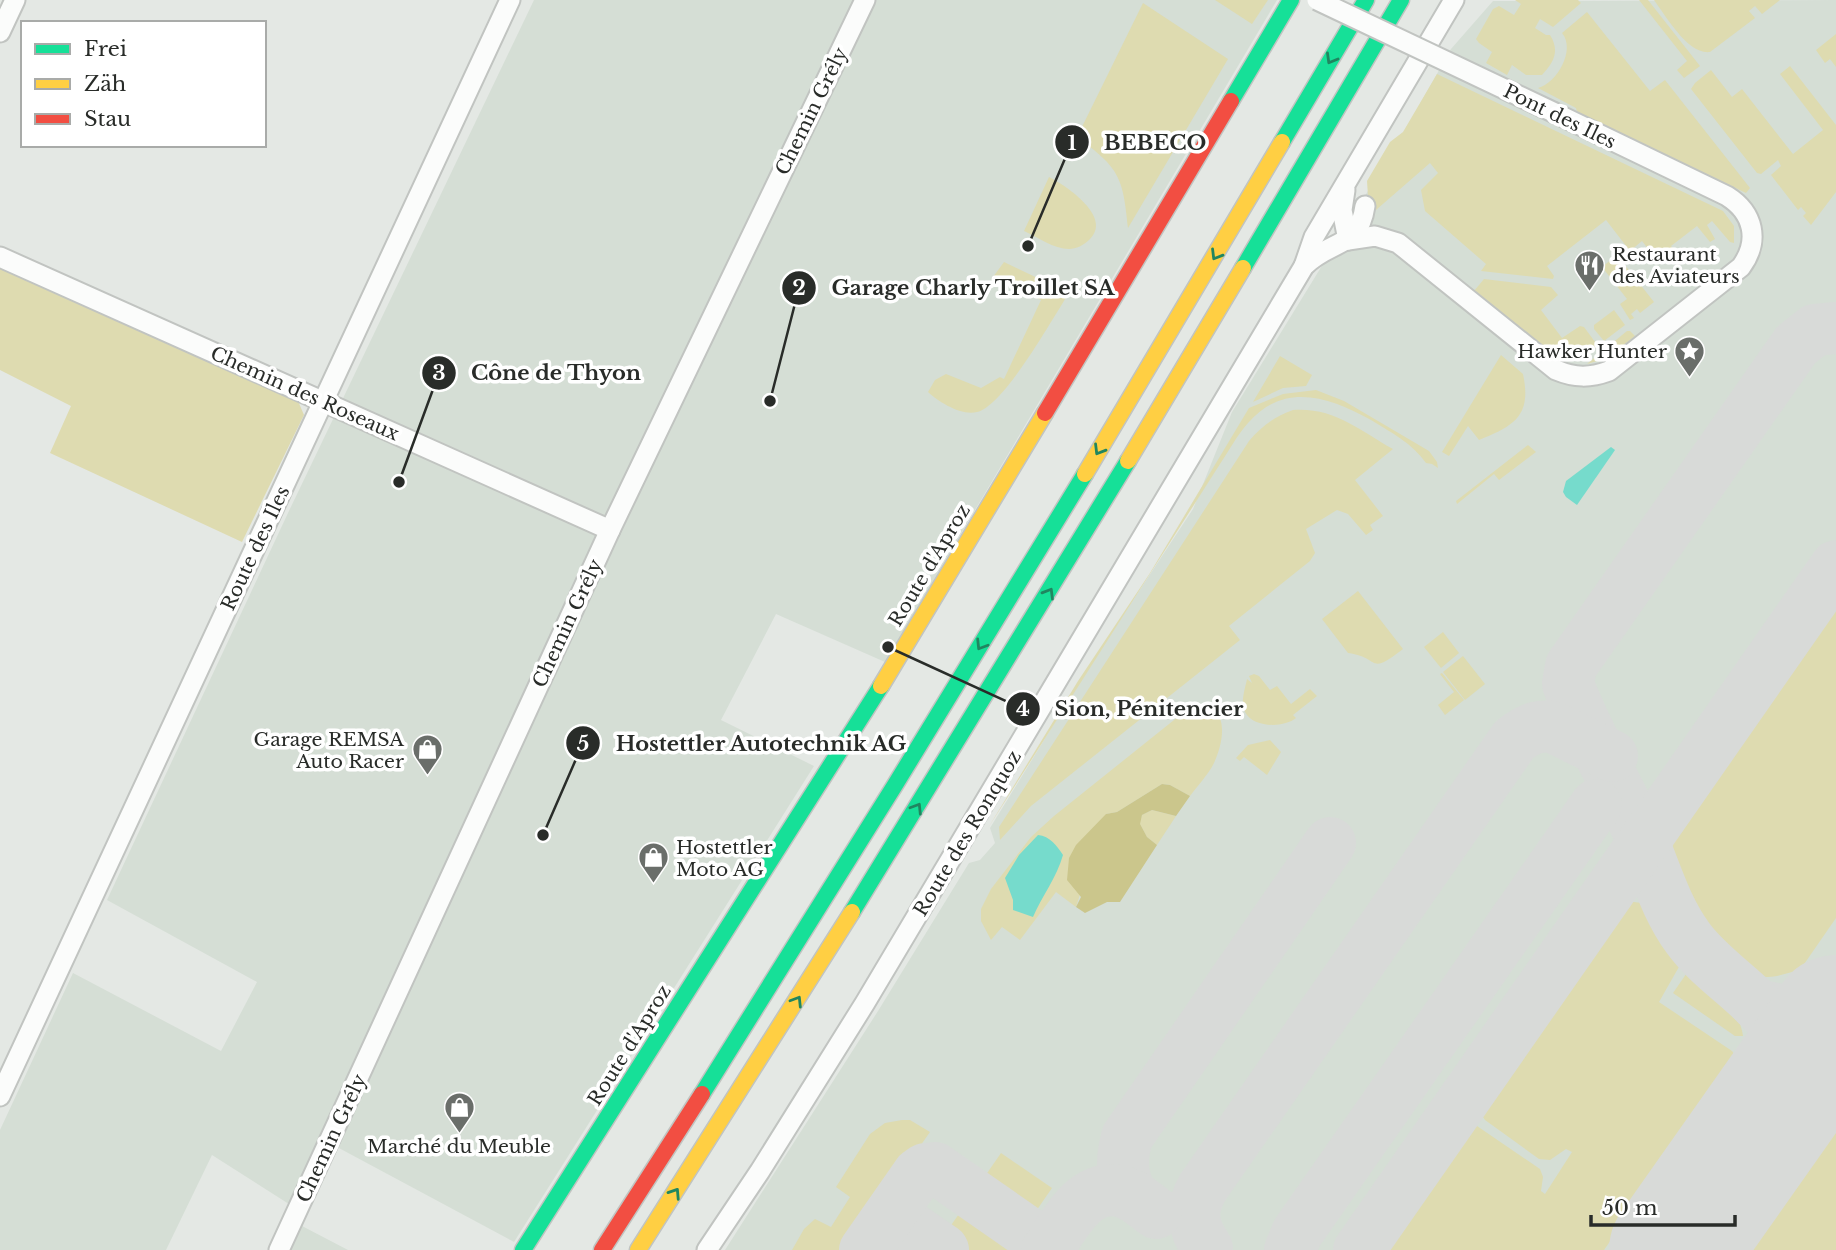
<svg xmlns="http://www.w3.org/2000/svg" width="1836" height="1250" font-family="'Libre Baskerville',serif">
<rect width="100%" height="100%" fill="#e4e8e4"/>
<!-- built -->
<g fill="#d5ded5">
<path d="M534,0h743l-392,662 -109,-48 -55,106 93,46 -300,476 -177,-95 -35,79 46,24h-60l4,-44 -80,-51 -46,95h-166v-120l73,-157 148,78 36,-69 -150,-82 181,-387z"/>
<path d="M1836,0v1250h-1111l153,-239 91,-148 11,-3 15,-17 -5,-15 99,-161 104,-158 39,-97 171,-278 48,-85 42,-48z"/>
</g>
<!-- green -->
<g fill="#dedbb0">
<path d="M1215,0h53l-16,24z"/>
<path d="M1515,0h63l3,3 -28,24 -13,-8 -5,9 11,7h4c10,16 4,27 -8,40h-16l-14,-10 -5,10 -21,-12 6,-11 -13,-9 -3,-4 17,-30 6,-3 15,9 7,-11z"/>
<path d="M1639,0h9l52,66 -16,12 -7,-8 10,-9z"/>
<path d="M1654,0h126l-18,14 -7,-8 -6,5 6,7 -45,34c-22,3 -44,-36 -56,-52z"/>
<path d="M1143,3l85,56 -100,169c-5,-52 -9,-60 -51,-91z"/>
<path d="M1587,12l63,79 15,-11 85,108 -4,5 -169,-81 -1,-4 -38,-20c19,-5 38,-38 24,-55z"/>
<path d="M1836,34v33l-6,-8 -5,4 -9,-13z"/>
<path d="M1790,66l46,59v67l-25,33 -8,-9 3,-3 -5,-6 -3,3 -27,-35 10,-9 -3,-6 -17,14 -4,-1 -66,-84 4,-6 16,-13 21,27 10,-8 51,65 30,-24 -43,-56z"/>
<path d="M1437,74l286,137 11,15v17l-4,-1 -18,-21 -5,4 8,14 -5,3 -13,-16 -26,20 3,4 -18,9 -14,-18 -12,10 -24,-31 -59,46 7,10 -1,3 -72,-8 5,-7 -61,-53 -4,-21 17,-17 -8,-10 -54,47 -8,-14 -1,-15 23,-39 13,-10z"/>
<path d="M1049,177c18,9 65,41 40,63 -5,5 -13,9 -20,9 -15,0 -32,-12 -45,-18z"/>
<path d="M1617,255l37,47 -14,11 -3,-4 -6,5 3,4 -4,2 -10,-16 7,-5 -25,-32z"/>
<path d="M1004,262l65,31c-17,26 -65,113 -92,119 -16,4 -38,-10 -49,-20l7,-12 11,-6 35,14 19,-11 4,2 37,-79 -48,-23z"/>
<path d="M0,264l298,137 6,14 -62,127 -192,-89 21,-47 -71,-36z"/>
<path d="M1484,279l67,8 7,8 -17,15 21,28 18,-12 4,1 14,19 -17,13 -12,-1 -24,-12 -2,1 -69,-56z"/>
<path d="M1614,310l11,15 -21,16 -10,-12v-4z"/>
<path d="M1627,331h3l5,5 -28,22 -20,6z"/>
<path d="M1501,355l22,19c9,42 -9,52 -44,66l-11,-14 -19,30 -7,-4z"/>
<path d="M1280,356l32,19 -6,11 -23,2 -30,14z"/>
<path d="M1316,390l28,11 85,50 8,11 1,6 -6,-4 -6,-1c-14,-20 -34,-30 -55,-43 -41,-23 -87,-39 -123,3 -11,12 -19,28 -28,41l-232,364 90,-147 72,-108 99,-165 34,-14z"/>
<path d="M1293,410c41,-3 66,20 100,39l-38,31 28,36 -13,9 3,5 -7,5 -18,-21 -11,-4 -31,19 9,24 -5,8 -81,65 11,14 -209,166 -31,34 -1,-13 250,-386c13,-15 25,-24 44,-31z"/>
<path d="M1528,445l8,7 -37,28 -5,-6 -37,30 -1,-3z"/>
<path d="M1358,591l45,58c-36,28 -22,8 -55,4l-26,-34z"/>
<path d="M1836,591v327l-36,52c-10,2 -22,7 -32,7 -51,1 -99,-87 -95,-133 2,-21 15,-40 27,-58z"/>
<path d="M1443,632l16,21 -18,15 -17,-21z"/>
<path d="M1463,656l22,28 -20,16 -22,-28z"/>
<path d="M1442,673l22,27 -19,15 -7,-10 16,-13 -14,-18z"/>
<path d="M1254,674l5,2 11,14 7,-4 14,18 19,-15 7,7 -24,19 3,3c-12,10 -43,10 -51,-6 -5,-9 0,-23 2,-33l5,4 -3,-7z"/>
<path d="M1199,704c31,3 25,37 15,59 -6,12 -16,22 -24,33l-20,-11 -8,-1 -45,28 -11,2 -30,93 -20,-15 -36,48 -18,-13 -11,13 -10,-19v-12l10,-20 40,-52 23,-21 135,-108z"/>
<path d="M1270,740l11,12 -14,23 -23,-18 -4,4 -4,-3 12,-13z"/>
<path d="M1152,810l24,6 -19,29 -10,-8 -8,-14 3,-8z"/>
<path d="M1625,901l17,2 10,6 32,49 -25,44 73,49 6,8 -134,191h-227l80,-117 14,-9 6,2 63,43 3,8 -2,14 4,3 27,-42 -6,-3 -16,11 -11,-1 -54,-39 -6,-9v-12l135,-191z"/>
<path d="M1691,967c18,18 49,42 52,69h-8l-62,-43z"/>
<path d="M902,1120h8l20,12 -83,118h-55l12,-21 11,-10 16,8 19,-30 -14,-10 34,-53 15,-11z"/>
<path d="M1836,1122v128h-89z"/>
<path d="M1001,1153l51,35 -43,62h-75z"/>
</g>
<!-- forest -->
<path fill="#cbc68c" d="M1162,784l8,1 20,11 -14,20 -24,-6 -10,5 -2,9 7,13 10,8 -37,57h-13l-22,11 -9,-6 5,-10 -14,-17 2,-22 7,-13 30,-31 11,-2z"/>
<!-- water -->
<g fill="#76dbcc">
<path d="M1611,447l4,3 -38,55 -11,-8 -3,-5 3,-11z"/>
<path d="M1038,835c12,1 19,11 25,20 -6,22 -21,41 -30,62l-20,-7v-10l-8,-22 14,-23z"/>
</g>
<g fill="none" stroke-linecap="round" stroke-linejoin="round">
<!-- taxiway -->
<g stroke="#d8dad8" stroke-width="52">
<path d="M1756,1004c29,9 52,10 80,0"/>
<path d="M1780,1100c8,-22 10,-46 -1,-67 -18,-35 -66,-60 -91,-95 -22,-30 -31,-63 -45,-96 -23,-54 -55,-104 -75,-158l3,-18 225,-321 19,-15 21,-2"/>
<path d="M1132,1196c-11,-21 -11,-36 -5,-59l203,-294"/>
<path d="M883,1225l14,-5 7,3 39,27"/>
<path d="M1207,1248c-15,-21 -17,-39 -4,-61l311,-447c13,-10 22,-15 39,-13l59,29"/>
<path d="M865,1250l53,-76 7,-5 10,-1 118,82"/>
<path d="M1047,1250c17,-24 36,-66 72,-59 14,2 26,14 37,22"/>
<path d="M1290,1250l7,-17 299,-428"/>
<path d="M1359,1250l477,-684"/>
</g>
<!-- runway -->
<path stroke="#d8dad8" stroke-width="130" d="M1674,1250l162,-230"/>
<defs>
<g id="street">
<path d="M0,32l15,-32"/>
<path d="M1345,190l-3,20 6,30"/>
<path d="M1348,240l27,-4 23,7 158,127c19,8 34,8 53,1l132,-104c19,-26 13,-54 -14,-71l-172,-83"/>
<path d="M0,257l610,273"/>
<path d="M1304,266l10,-29 140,-237"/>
<path d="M0,1096l510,-1096"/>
<path d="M279,1250l331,-720 255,-530"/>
<path d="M707,1250l53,-79 105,-168 439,-737c27,-27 55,-17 61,-60"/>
</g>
<g id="fast">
<path d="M1231,101l60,-101"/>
<path d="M1282,142l84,-142"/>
<path d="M1243,268l158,-268"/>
<path d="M852,912l276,-451"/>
<path d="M702,1094l193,-309 190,-311"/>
<path d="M523,1250l358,-564"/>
</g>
<g id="slow">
<path d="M1128,461l115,-193"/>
<path d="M1085,474l197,-332"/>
<path d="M881,686l164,-273"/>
<path d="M638,1250l214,-338"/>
</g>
<g id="jam">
<path d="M1045,413l186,-312"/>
<path d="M602,1250l100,-156"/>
</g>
</defs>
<!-- street casing -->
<use href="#street" stroke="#c1c4c1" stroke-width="23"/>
<!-- fast casing -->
<use href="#fast" stroke="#c1c4c1" stroke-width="19"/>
<!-- slow casing -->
<use href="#slow" stroke="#c1c4c1" stroke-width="19"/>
<!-- jam casing -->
<use href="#jam" stroke="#c1c4c1" stroke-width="19"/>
<!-- street -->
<use href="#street" stroke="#fbfcfb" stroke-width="19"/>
<!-- fast -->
<use href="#fast" stroke="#16e098" stroke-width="16"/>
<!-- slow -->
<use href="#slow" stroke="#ffcf43" stroke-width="16"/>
<!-- jam -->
<use href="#jam" stroke="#f24e42" stroke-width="16"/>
<defs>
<path id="street-bridge" d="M1317,0l238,113"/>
</defs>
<!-- street-bridge casing -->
<use href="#street-bridge" stroke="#c1c4c1" stroke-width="23" stroke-linecap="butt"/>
<!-- street-bridge -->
<use href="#street-bridge" stroke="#fbfcfb" stroke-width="19"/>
</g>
<!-- one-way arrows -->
<defs><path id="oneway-chevron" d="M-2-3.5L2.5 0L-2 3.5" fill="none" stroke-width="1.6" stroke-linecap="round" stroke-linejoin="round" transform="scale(1.75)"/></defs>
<g stroke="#208660">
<use href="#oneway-chevron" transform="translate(1331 59) rotate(120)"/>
<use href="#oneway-chevron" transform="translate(1216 255) rotate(121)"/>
<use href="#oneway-chevron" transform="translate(1099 450) rotate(121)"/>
<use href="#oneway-chevron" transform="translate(1049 593) rotate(-59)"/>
<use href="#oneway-chevron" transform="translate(981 645) rotate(122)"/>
<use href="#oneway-chevron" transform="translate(917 808) rotate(-58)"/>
<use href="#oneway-chevron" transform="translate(797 1001) rotate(-58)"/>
<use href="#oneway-chevron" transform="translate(675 1193) rotate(-57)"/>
</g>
<!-- icons -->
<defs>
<symbol id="restaurant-pin" viewBox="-11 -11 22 30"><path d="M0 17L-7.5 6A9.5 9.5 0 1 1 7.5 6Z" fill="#6a6e6a" stroke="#fff"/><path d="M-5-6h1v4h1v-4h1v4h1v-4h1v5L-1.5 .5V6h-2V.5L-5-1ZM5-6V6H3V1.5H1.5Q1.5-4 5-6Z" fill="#fff"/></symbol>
<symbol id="sight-pin" viewBox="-11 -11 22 30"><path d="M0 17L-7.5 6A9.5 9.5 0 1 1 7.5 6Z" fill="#6a6e6a" stroke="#fff"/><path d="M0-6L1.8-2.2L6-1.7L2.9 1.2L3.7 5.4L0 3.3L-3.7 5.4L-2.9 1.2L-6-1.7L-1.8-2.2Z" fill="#fff"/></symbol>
<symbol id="shop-pin" viewBox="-11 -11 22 30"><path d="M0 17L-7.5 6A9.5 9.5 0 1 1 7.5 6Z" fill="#6a6e6a" stroke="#fff"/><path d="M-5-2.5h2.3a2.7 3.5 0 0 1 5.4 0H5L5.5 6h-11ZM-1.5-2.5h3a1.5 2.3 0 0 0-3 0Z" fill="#fff"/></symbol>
</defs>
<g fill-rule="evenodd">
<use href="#restaurant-pin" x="1572" y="248" width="35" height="47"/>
<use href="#sight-pin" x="1672" y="334" width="35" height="47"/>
<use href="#shop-pin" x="410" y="732" width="35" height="47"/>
<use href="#shop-pin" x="636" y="840" width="35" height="47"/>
<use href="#shop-pin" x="442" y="1090" width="35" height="47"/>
</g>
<g text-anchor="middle" stroke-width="7" stroke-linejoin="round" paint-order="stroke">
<!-- street labels -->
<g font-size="19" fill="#292c29" stroke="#fff">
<text transform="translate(811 111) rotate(-64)" y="7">Chemin Grély</text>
<text transform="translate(1560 116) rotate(26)" y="7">Pont des Iles</text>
<text transform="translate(305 393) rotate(24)" y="7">Chemin des Roseaux</text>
<text transform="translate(255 548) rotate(-65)" y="7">Route des Iles</text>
<text transform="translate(929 565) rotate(-59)" y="7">Route d'Aproz</text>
<text transform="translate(567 623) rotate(-65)" y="7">Chemin Grély</text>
<text transform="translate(967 833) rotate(-59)" y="7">Route des Ronquoz</text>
<text transform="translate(629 1045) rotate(-58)" y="7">Route d'Aproz</text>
<text transform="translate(331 1138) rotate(-65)" y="7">Chemin Grély</text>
</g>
<!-- poi labels -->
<g font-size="19" fill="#292c29" stroke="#fff" text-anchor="start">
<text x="1612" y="261">Restaurant<tspan x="1612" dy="22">des Aviateurs</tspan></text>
<text x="1667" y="358" text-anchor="end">Hawker Hunter</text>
<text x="404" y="746" text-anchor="end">Garage REMSA<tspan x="404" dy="22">Auto Racer</tspan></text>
<text x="676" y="854">Hostettler<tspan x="676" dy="22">Moto AG</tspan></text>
<text x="459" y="1153" text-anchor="middle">Marché du Meuble</text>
</g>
</g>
<!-- callouts -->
<path fill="none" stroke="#292c29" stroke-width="2.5" d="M1028 246L1072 142M770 401L799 288M399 482L439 373M888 647L1023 709M543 835L583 743"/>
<g fill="#292c29" stroke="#fff" stroke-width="2.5">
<circle cx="1028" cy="246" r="7"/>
<circle cx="770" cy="401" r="7"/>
<circle cx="399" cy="482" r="7"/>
<circle cx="888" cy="647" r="7"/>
<circle cx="543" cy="835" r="7"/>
<circle cx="1072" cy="142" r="18"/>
<circle cx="799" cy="288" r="18"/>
<circle cx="439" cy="373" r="18"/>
<circle cx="1023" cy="709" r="18"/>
<circle cx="583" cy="743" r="18"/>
</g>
<g font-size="21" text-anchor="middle" font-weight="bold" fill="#fff">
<text x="1072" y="150">1</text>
<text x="799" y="295">2</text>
<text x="439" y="380">3</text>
<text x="1023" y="716">4</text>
<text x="583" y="751">5</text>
</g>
<g font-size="21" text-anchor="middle" font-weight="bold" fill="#292c29" stroke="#fff" stroke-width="7" stroke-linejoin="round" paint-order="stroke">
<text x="1155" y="150">BEBECO</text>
<text x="973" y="295">Garage Charly Troillet SA</text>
<text x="556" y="380">Cône de Thyon</text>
<text x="1149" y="716">Sion, Pénitencier</text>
<text x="761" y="751">Hostettler Autotechnik AG</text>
</g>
<!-- legend -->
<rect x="21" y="21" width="245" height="126" fill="#ffffff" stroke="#a9aba9" stroke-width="2"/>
<rect x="35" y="44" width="35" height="10" fill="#16e098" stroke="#a9aba9" stroke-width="2"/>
<text x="84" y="56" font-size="21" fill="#292c29">Frei</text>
<rect x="35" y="79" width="35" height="10" fill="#ffcf43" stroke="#a9aba9" stroke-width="2"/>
<text x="84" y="91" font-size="21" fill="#292c29">Zäh</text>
<rect x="35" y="114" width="35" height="10" fill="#f24e42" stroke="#a9aba9" stroke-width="2"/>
<text x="84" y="126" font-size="21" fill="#292c29">Stau</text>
<!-- scale -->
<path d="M1591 1215v10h144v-10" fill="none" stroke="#292c29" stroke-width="3.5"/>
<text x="1602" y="1215" font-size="21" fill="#292c29" stroke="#ffffff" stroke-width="5" paint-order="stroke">50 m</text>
</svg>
